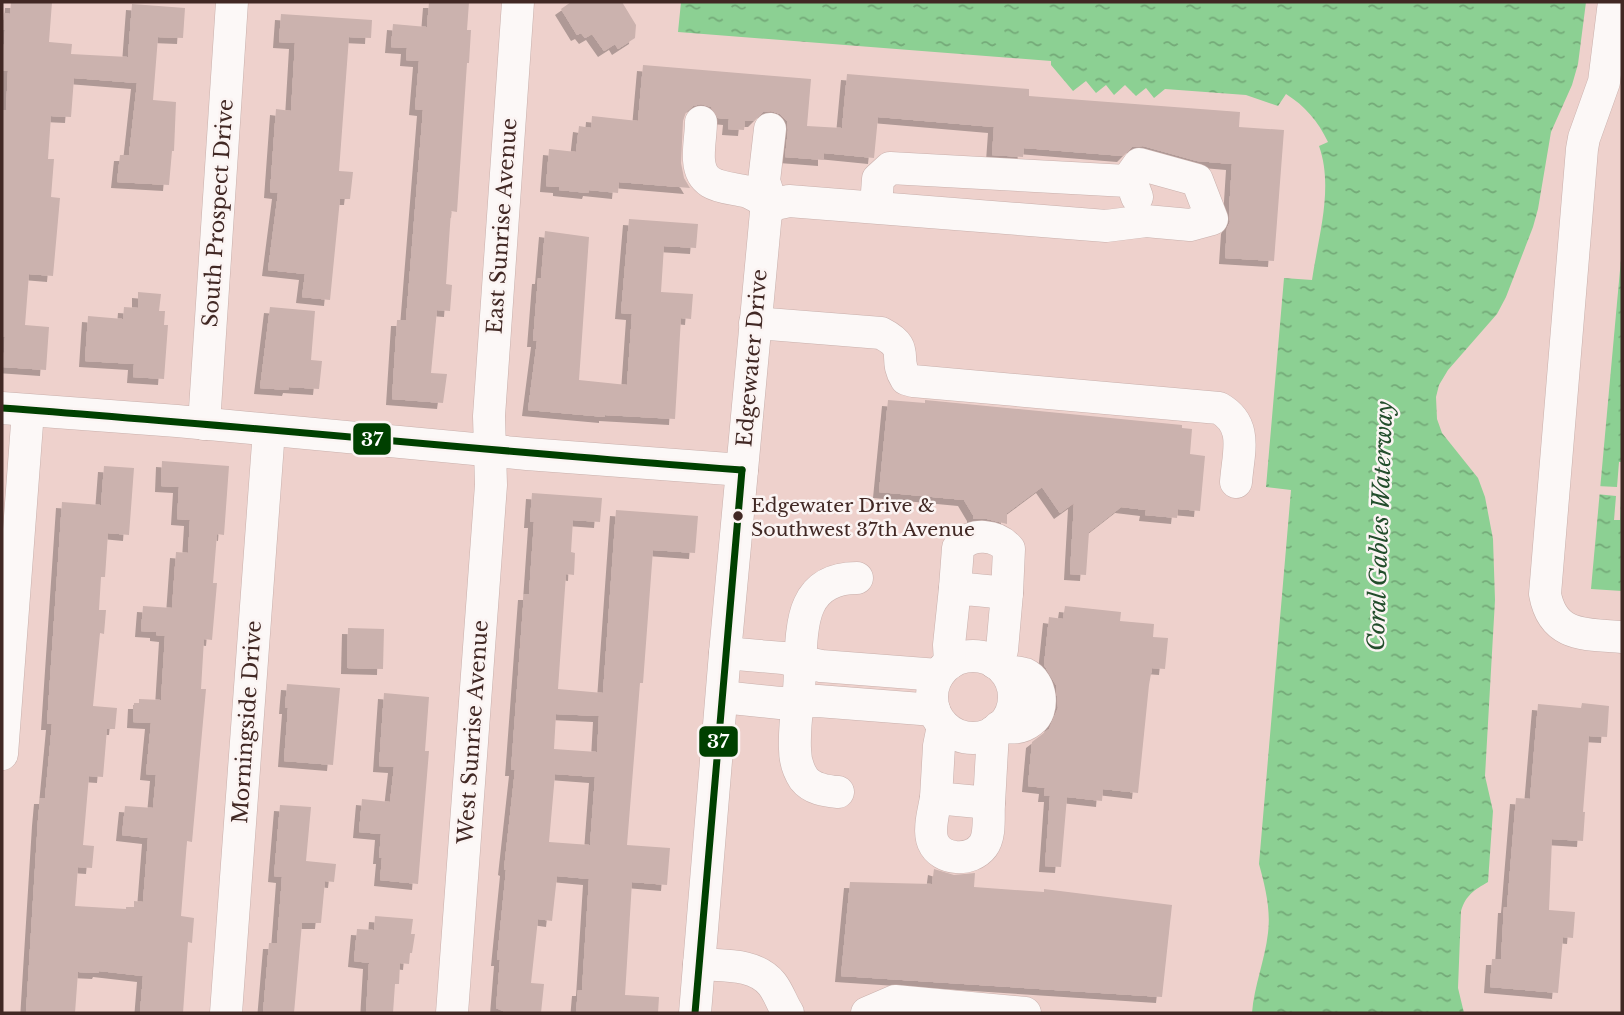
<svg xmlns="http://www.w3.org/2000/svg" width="1624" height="1015" font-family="'Libre Baskerville',serif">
<defs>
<pattern id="water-ripples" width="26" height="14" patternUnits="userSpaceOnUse" patternTransform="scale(1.75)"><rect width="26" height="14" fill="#8cd093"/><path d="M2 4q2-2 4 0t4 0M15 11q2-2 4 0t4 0" fill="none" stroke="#74a978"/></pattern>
<filter id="shadow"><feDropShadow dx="-6" dy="6" stdDeviation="0" flood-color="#0004"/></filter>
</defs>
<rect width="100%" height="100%" fill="#eed1cc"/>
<!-- water -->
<g fill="url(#water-ripples)">
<path d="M681,2h905l-8,62 -6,21 -21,47 -13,77 -5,18 -27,70 -9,17 -49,56 -9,15 -3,12 1,22 5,14 36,45 7,19 8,42 2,61 -10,176 8,35 -5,71c-14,8 -22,13 -27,29l-3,77 6,25h-212c2,-27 13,-53 16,-80 3,-24 -3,-47 -9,-69l32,-374 -25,-3 18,-209 28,2c6,-42 22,-92 7,-134l9,-4c-10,-21 -23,-36 -42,-48l-8,12 -32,-11 -81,-6 -11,9 -8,-10 -10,8 -11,-11 -11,10 -8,-10 -10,8 -10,-12 -13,10 -22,-26v-4l-373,-29z"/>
<path d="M1622,248v343l-31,-2z"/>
</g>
<!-- pier -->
<path fill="#eed1cc" d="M1619,462h3l-2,58h-6l2,-24 -20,-2 1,-8 20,1z"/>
<!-- building -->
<g fill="#cbb2ae" fill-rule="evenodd" filter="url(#shadow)">
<path d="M11,2h41l-3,40 23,2 -1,10 57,3 4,-53 53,4 -2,30 -25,-1 -5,63 23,2 -2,49h-2l-3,34 -52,-3 3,-27h9l8,-72 -63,-5 -3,39 -20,-1 -3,43h6l-3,38 9,1 -7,78 -24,-2 -4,51 24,2 -3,43 -43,-3 2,-30h-3v-227h4l2,-39 -6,-1 3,-40h-2l1,-17 6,1z"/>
<path d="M429,2h40l-2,28h4l-2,33h-2l-10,149 -6,-1 -5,73 6,1 -2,26 -13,-1 -6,63 16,1 -4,29 -51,-4 5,-79h9l17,-210 -8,-1 4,-48 -13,-1 1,-12 -16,-1 2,-23 34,3z"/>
<path d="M571,2h51l14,23 -1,13 -17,11 -3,-5 -11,7 -12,-17 -7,4 -4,-5 -4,2 -16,-26z"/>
<path d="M281,14l91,6 -1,18 -22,-1 -10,134 14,1 -3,27h-10l-10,101 -28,-3 3,-23 -37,-4 10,-77 -8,-1 6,-83 15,2 4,-68 -16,-1z"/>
<path d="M643,65l168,14 -4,47 35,2 5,-54 182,15v7l211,16 -1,15 45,3 -10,131 -49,-3 2,-30 3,-6 -1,-11 3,-47 -35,-3 -54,-15 -11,1 -9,9 -99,-8 -1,9 -31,-2 2,-28 -116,-10 -4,41 -50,-5v7l-39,-3 3,-27 -1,-9 -7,-7 -9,-3 -8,1 -9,9h-9l-1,9 -16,-1 1,-10 -11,-1 -7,-11 -10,-3 -8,2 -7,6 -3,9 -2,42 3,15 6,10 -71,-6 -1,11 -29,-3 -1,3 -29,-3v-3l-13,-1 3,-37 27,3 3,-26 12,2 1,-12 46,5z"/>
<path d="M629,219l69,5 -2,24 -32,-2 -3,46 32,2 -2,25 -10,-1 -6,101 -70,-4v2l-77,-7 9,-69h-4l5,-63h3l4,-47 44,6 -10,143 48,5 5,-71 -11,-1z"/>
<path d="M138,292l23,2 -2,17h6l-1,14h4l-4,54 -31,-2 1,-13 -49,-3 3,-45 35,3 1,-12 14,1z"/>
<path d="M270,307l45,4 -4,49 11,1 -3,28 -30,-2 -1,3 -28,-2z"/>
<path d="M888,400l37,3v-3l257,25v3l10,1 -2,25 15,2 -5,55 -22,-2 -1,9 -32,-3 1,-5 -25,-3 -32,25 -3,43 -16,-1 4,-71 -14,10 -18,-26 -35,26v11l-20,-5h-14v-4l-9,-15 -85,-8z"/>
<path d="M162,461l67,5 -5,69 -7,-1 -4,49h4l-5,57 -8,-1 -3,50h5l-14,153 -5,-1 -6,75 13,2 -2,25 -4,-1 -5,71h-43l3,-37 -44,-5 -1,2 -20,-1 -3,41h-49l12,-193 2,-22h5l7,-74h-5l15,-222 39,3 3,-39 30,2 -5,67 -21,-2 -3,44h-4l-2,33h7l-2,24 -4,-1 -7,73 24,2 -2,21h-8l-4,48 -14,-1 -6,69 11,1 -2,22 -14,-1 -3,39 51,3v-2h8v-6l9,1 5,-64 -26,-3 3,-29 28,2 3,-33 -10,-1 5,-51 -18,-1 1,-19h5v-4l22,1 4,-64 -9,-1v-3l-15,-1 2,-25 29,2 4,-56 12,1 2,-33 -13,-1 2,-32 -18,-1z"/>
<path d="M532,493l70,5 -2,24 -27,-2 -2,32 4,1 -1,22 -8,-1 -8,115 45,4 13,-183 82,6 -3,37 -42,-3 -10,133h-3l-13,162 43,3 -3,37 -35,-3 -7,113 34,2 -1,16h-82l2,-23h4l7,-111 -32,-3 -5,45 -14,-2 -7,64 13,1 -3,29h-38v-2l-7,-3 4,-48h-3l9,-90 -2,-1 11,-99h-4l13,-176h5l5,-72h-4zM556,714l43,2 -2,36 -43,-3zM555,774l40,3 -5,68 -41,-3z"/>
<path d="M1065,606l56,6 -1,9 34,3 -1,13 15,1 -3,31 -13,-1 -3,17 -11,108 -35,-4 -1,12 -35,-4 -6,70 -16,-1 5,-70h-6l1,-8 -17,-2 4,-44 17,-13 9,-21 -2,-23 -12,-20 5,-48 14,2z"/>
<path d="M348,628l36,1 -1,40 -36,-1z"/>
<path d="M287,684l53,4 -7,77 -49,-4 4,-53h-3z"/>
<path d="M384,693l45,4 -4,54h4l-11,133 -38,-4 2,-22h-3l2,-24 -22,-2 3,-33 28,3 4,-35 -15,-1z"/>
<path d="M1582,703l27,3 -2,31 -18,-1 -6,76h2l-2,29 -31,-2 -3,71 26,2 -2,26 -10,-1 -5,56 -68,-6 2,-28h9l3,-52h3l9,-109 14,1 8,-95 43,4z"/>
<path d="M280,805l31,2 -5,54 30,3 -2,18 -9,-1 -4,42h-19l-8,90h-31l6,-70h8l5,-66 -8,-1z"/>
<path d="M934,869l20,6 21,-2 -1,14 70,5v-3l128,16 -10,92 -321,-21 9,-94 82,2z"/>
<path d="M375,916l38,3 -2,15h4l-3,19h-2l-1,11 -9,-1 -1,21h-4l-2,29h-27l3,-50 -15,-2 3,-32 17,1z"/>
</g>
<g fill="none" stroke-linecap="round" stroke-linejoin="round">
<defs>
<g id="minor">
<path d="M1614,2l-10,80 -20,56 -2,11 -37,445c8,44 41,40 77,43"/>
<path d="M701,122c0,12 -3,26 -2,38 2,30 28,26 49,32 8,3 16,9 24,14"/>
<path d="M770,129l-6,52 8,25"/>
<path d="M876,206l2,-27 12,-11 237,13 6,5 4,11"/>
<path d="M755,323l126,10c31,16 11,24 25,46l7,2 306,27c30,17 19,45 17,74"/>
<path d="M2,408l175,13 350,33 215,16"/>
<path d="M204,424l28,-422"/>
<path d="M955,588l3,-40c14,-17 39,-13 51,1l-2,44"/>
<path d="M725,653l58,5 38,8 117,9"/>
<circle cx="973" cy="697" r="41"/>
<path d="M950,663l-1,-18 6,-57 52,5 -5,57 -7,13"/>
<path d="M722,697l58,6 38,-2 116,9"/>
<path d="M943,726l-4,20 -3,52 53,5 4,-71"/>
<path d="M999,727c12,1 22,2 32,-6 14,-10 11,-39 -6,-47 -6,-2 -15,-2 -21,-4"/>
<path d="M2,754l26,-343"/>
<path d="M838,792c-13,-1 -26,-3 -34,-13 -6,-9 -9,-20 -9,-30 -1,-20 2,-40 4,-59 2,-24 0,-64 10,-85 9,-20 27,-27 48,-27"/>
<path d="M936,798c-2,12 -8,32 -3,44 8,19 38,20 50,4 8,-11 5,-30 6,-43"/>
<path d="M699,964c25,2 56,-1 73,20 7,9 10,20 16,29"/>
<path d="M226,1013l43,-583"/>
<path d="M452,1013l39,-528 -2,-69 29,-414"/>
<path d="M695,1013l30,-360 41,-441 9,-8 14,-3 317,25 40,-5 44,4 22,-6 -15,-39 -58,-16 -12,17"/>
<path d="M867,1013l28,-12 130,12"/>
</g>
</defs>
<!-- minor casing -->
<use href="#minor" stroke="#c9b0ac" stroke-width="33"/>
<!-- minor -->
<use href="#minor" stroke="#fcf8f7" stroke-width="32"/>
<defs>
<g id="bus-1">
<path d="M2,408c247,18 493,44 740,62"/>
<path d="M695,1013l47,-543"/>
</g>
</defs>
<!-- bus-1 casing -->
<use href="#bus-1" stroke="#fbf4f3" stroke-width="12"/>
<!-- bus-1 -->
<use href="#bus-1" stroke="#004000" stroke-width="7"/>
</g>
<!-- markers -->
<circle fill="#412824" stroke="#fbf4f3" stroke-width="2.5" cx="738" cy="516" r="6"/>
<g text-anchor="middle" stroke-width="5" stroke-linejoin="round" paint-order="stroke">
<!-- bus labels -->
<g font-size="19" fill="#412824" stroke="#fbf4f3" text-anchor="start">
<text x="751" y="512">Edgewater Drive &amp;<tspan x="751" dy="24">Southwest 37th Avenue</tspan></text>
</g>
<!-- street labels -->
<g font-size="21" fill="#412824" stroke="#fbf4f3">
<text transform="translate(218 213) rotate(-86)" y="7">South Prospect Drive</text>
<text transform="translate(502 226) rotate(-86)" y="7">East Sunrise Avenue</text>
<text transform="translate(752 358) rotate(-85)" y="7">Edgewater Drive</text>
<text transform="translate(247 722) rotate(-86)" y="7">Morningside Drive</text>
<text transform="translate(473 732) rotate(-86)" y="7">West Sunrise Avenue</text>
</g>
<!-- water labels -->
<g font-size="23" font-style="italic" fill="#224d2b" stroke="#fbf4f3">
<text transform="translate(1380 526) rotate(-88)" y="8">Coral Gables Waterway</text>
</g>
</g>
<g stroke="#fbf4f3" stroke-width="2.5">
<rect x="352" y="422" width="40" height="34" rx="7" fill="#004000"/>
<rect x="698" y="725" width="41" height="33" rx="7" fill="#004000"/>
</g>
<g font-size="19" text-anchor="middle" font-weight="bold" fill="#fff">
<text x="372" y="446">37</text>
<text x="718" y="748">37</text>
</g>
<!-- border -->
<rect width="1624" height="1015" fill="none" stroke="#412824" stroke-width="7"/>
</svg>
